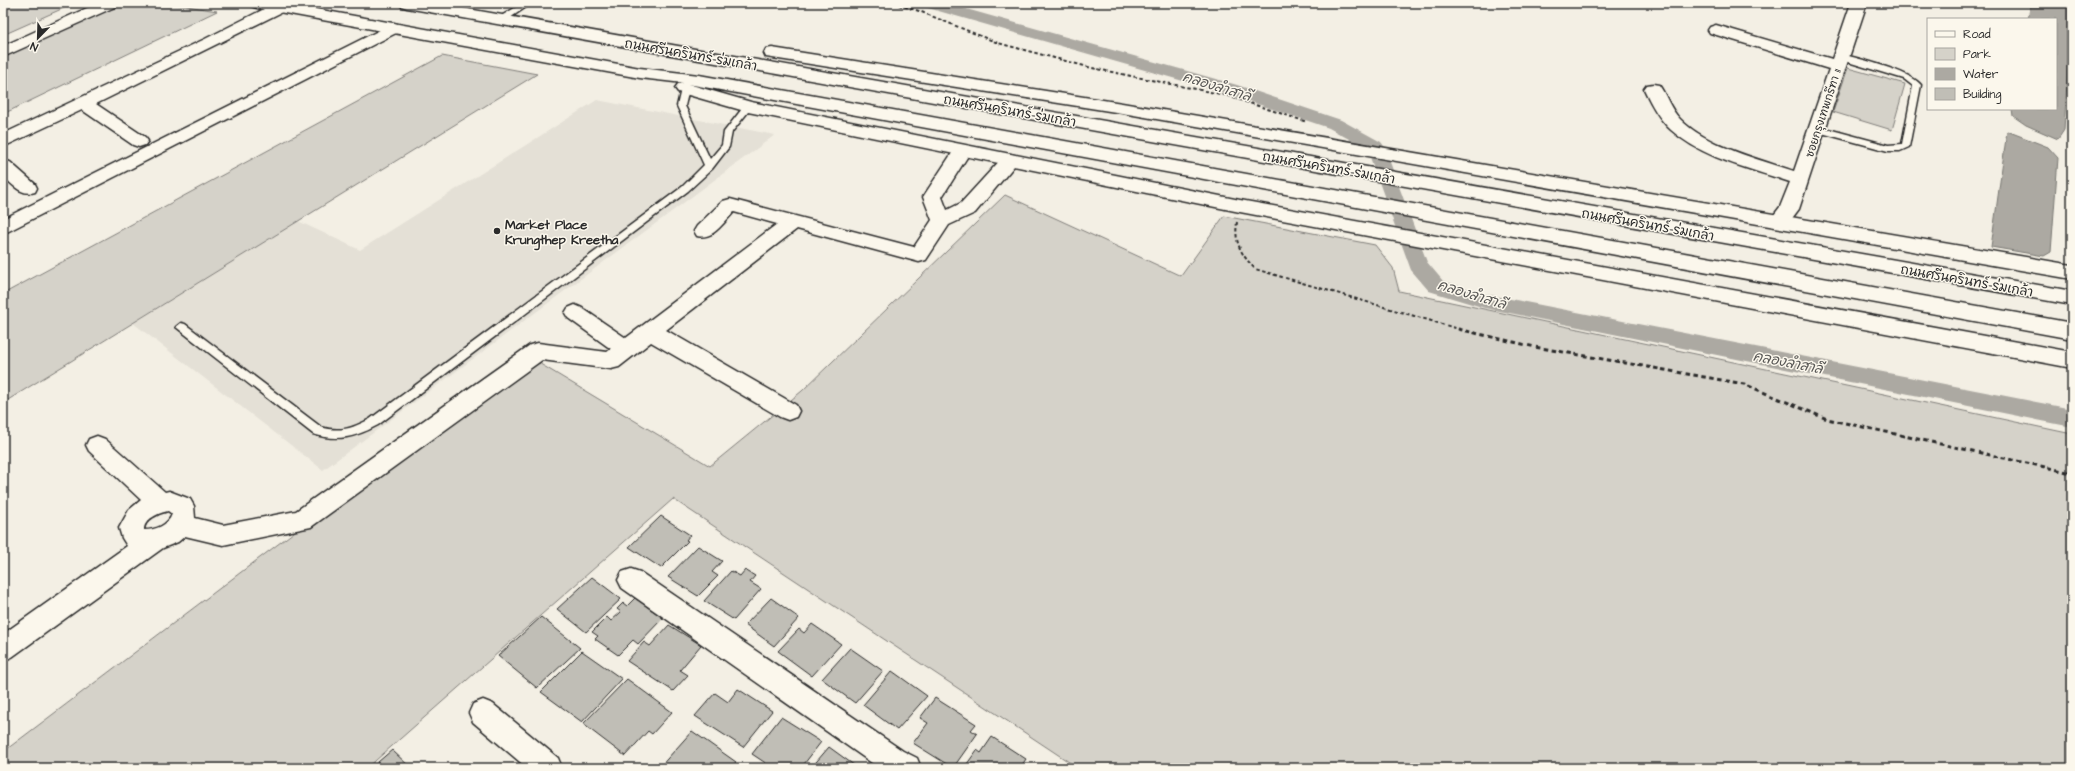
<svg xmlns="http://www.w3.org/2000/svg" width="2075" height="771" font-family="'Architects Daughter','Playpen Sans Thai',sans-serif">
<rect width="100%" height="100%" fill="#f3efe4"/>
<filter id="ink" filterUnits="userSpaceOnUse"><feTurbulence type="fractalNoise" baseFrequency=".025" numOctaves="2"/><feDisplacementMap in="SourceGraphic" scale="8" xChannelSelector="R" yChannelSelector="G"/><feConvolveMatrix kernelMatrix="1 2 1 2 8 2 1 2 1" color-interpolation-filters="sRGB"/></filter>
<g filter="url(#ink)">
<!-- built -->
<path fill="#e4e0d6" d="M597,100l178,35 -452,335 -190,-147 165,-102 62,29z"/>
<!-- green -->
<g fill="#d5d2c9" stroke="#807e7a">
<path d="M3,3h72l-72,32z"/>
<path d="M120,3h49l48,8 -214,103v-58z"/>
<path d="M442,56l95,18 -534,329v-109z"/>
<path d="M1848,68l57,16 -13,46 -59,-18z"/>
<path d="M1005,195l176,81 43,-60 151,29 18,23 6,23 673,143v334h-994l-405,-269 -306,269h-364v-16l524,-396 183,110 92,-75z"/>
</g>
<!-- water -->
<g fill="#aca9a2" stroke="#787772">
<path d="M2031,3h41l-8,127 -6,9 -32,-14 -13,-9 -1,-7h44v-90h-28z"/>
<path d="M2007,131l41,16 10,11 -7,94 -7,4 -53,-9z"/>
</g>
<g fill="none" stroke-linecap="round" stroke-linejoin="round">
<!-- canal -->
<path fill="#aca9a2" fill-rule="evenodd" d="M919,3h26l292,82 104,35 40,22 3,4 43,116 16,19 42,13 587,115v18l-587,-119 -56,-17 -18,-21 -44,-121 -38,-21 -104,-35 -304,-87z"/>
</g>
<!-- building -->
<g fill="#c0beb6" stroke="#2b2b2b">
<path d="M661,516l29,19 -4,5 2,1 -27,27 -32,-21z"/>
<path d="M698,546l24,15 -10,11 6,4 -20,20 -30,-19z"/>
<path d="M745,570l10,6 -5,6 11,7 -27,31 -30,-19 27,-30 9,5z"/>
<path d="M592,577l29,22 -35,33 -29,-23z"/>
<path d="M635,598l28,20 -25,26 -5,-4 -15,15 -23,-16 3,-3 -6,-4 15,-15 4,4 10,-9 -4,-3 6,-6 4,3z"/>
<path d="M771,598l28,20 -25,28 -29,-21z"/>
<path d="M541,617l39,31 -43,40 -39,-32z"/>
<path d="M812,624l29,20 -29,32 -34,-25 21,-22 5,4z"/>
<path d="M669,625l32,20 -21,25 8,5 -15,16 -46,-30 17,-19 6,4z"/>
<path d="M850,648l33,23 -28,32 -33,-24z"/>
<path d="M582,651l40,28 -40,43 -41,-30z"/>
<path d="M892,671l35,25 -30,34 -34,-25z"/>
<path d="M627,679l45,33 -20,22 -4,-3 -23,25 -42,-32z"/>
<path d="M738,689l34,22 -29,36 -48,-31 20,-23 13,9z"/>
<path d="M935,698l41,26 -5,6 6,4 -24,34 -40,-25 15,-20 -8,-5z"/>
<path d="M781,717l40,25 -20,26 -7,-3 -3,3h-18l-21,-14z"/>
<path d="M692,731l44,31 -5,6h-72z"/>
<path d="M992,737l34,22 -6,9h-56l13,-18 4,3z"/>
<path d="M829,747l29,21h-47z"/>
<path d="M392,750l19,18h-40z"/>
</g>
<g fill="none" stroke-linecap="round" stroke-linejoin="round">
<defs>
<g id="lane">
<path d="M523,3h9l-28,19h-6v-4z"/>
<path d="M1841,54c19,5 69,17 80,31l-12,62 -9,4h-12l-74,-20 -1,-2 4,-3 71,19 14,-1 11,-58 -9,-7 -66,-20 -1,-2z"/>
<path d="M685,86l4,3 -4,17 25,53 12,-14 2,-13 21,-27h6l1,2 -20,25 -3,15 -17,22 -24,22 -310,234c-22,12 -40,17 -65,9l-137,-107 5,-4 4,1 136,103c19,6 32,1 49,-8l312,-232 22,-22 -27,-59 4,-17z"/>
</g>
<g id="street">
<path d="M98,3h21l-2,3 -114,51v-11z"/>
<path d="M1851,3h16l-68,206 -12,16 -7,2 -7,-2 -3,-5 10,-13 10,-25c-39,-13 -88,-24 -119,-52 -12,-11 -20,-26 -27,-41l3,-4 6,-1 6,1c8,11 11,24 21,34 26,27 78,40 114,52l35,-102 -119,-36 -2,-3 2,-3 6,-2 116,34z"/>
<path d="M274,4h12l2,3 -2,3 -190,94 49,33 3,4 -3,4 -6,2 -6,-2 -51,-35 -79,37v-13l202,-95z"/>
<path d="M394,23l6,2 2,3 -2,3 -397,203v-15z"/>
<path d="M962,145l6,2 3,4 -29,46 5,13 14,-7 43,-47 6,-2 6,2 3,4 -44,53 -26,12 -23,35 -7,2 -122,-33 -131,101 130,75 3,6 -3,6 -8,3 -8,-3 -129,-75 -32,25 -8,2 -69,-9 -231,167 -88,18 -38,-9 -7,6 -15,6 -151,109 -9,4v-27l124,-88 -5,-8 -3,-10 10,-18 12,-10 -52,-49 -3,-6 3,-6 8,-3 8,3 60,53 4,-1 21,8 4,7 1,12 28,7 73,-14 234,-166 8,-2 69,9 4,-3 -43,-31 -3,-5 3,-5 7,-3 7,3 44,30 151,-114 -43,-12c-11,11 -21,28 -37,24l-3,-5 3,-5 26,-25 7,-2 184,48 18,-27 -9,-23 33,-50zM168,511l4,3c-4,12 -17,16 -28,16 0,-11 15,-17 24,-19z"/>
<path d="M3,160l7,2 25,22 2,4 -2,4c-14,4 -22,-7 -32,-16z"/>
<path d="M631,569l9,3 263,179 14,7 4,10h-42l-257,-180 -4,-8 4,-8z"/>
<path d="M483,700l10,4 65,54 4,10h-35l-54,-46 -4,-9 4,-9z"/>
</g>
<g id="primary">
<path d="M249,3h34l357,65 59,7 1373,248v16l-1384,-255 63,18 489,98 832,152v16l-832,-156 -492,-100 -70,-20 -3,-4 3,-4 5,-1 -43,-5 -383,-70 -6,-2z"/>
<path d="M399,3h35l1638,288v14l-1665,-297 -6,-2z"/>
<path d="M772,48l350,55 950,162v14l-950,-166 -356,-56 -2,-4 2,-4z"/>
</g>
</defs>
<!-- lane casing -->
<use href="#lane" stroke="#2b2b2b" stroke-width="3"/>
<!-- street casing -->
<use href="#street" stroke="#2b2b2b" stroke-width="3"/>
<!-- primary casing -->
<use href="#primary" stroke="#2b2b2b" stroke-width="3"/>
<!-- path-far1 -->
<g stroke="#2b2b2b" stroke-width="2" stroke-dasharray="3.5 2.5" stroke-linecap="butt">
<path d="M893,3l26,8 79,32 94,25 133,27 82,27"/>
<path d="M1237,222c-3,21 4,32 18,47l207,61"/>
</g>
<!-- path -->
<path stroke="#2b2b2b" stroke-width="3" stroke-dasharray="4.5 3.5" stroke-linecap="butt" d="M1458,329l77,18 209,37 83,35 245,54"/>
<!-- lane -->
<use href="#lane" fill="#fbf7ec" fill-rule="evenodd"/>
<!-- street -->
<use href="#street" fill="#fbf7ec" fill-rule="evenodd"/>
<!-- primary -->
<use href="#primary" fill="#fbf7ec" fill-rule="evenodd"/>
</g>
</g>
<!-- markers -->
<circle fill="#2b2b2b" stroke="#fbf7ec" stroke-width="1.5" cx="497" cy="231" r="4"/>
<g text-anchor="middle" stroke-width="3" stroke-linejoin="round" paint-order="stroke">
<!-- far-street labels -->
<g font-size="11" fill="#2b2b2b" stroke="#fbf7ec">
<text transform="translate(1823 113) rotate(-72)" y="4">ซอยกรุงเทพกรีฑา 11</text>
</g>
<!-- street labels -->
<g font-size="13" fill="#2b2b2b" stroke="#fbf7ec">
<text transform="translate(691 54) rotate(10)" y="5">ถนนศรีนครินทร์-ร่มเกล้า</text>
<text transform="translate(1010 110) rotate(10)" y="5">ถนนศรีนครินทร์-ร่มเกล้า</text>
<text transform="translate(1329 167) rotate(10)" y="5">ถนนศรีนครินทร์-ร่มเกล้า</text>
<text transform="translate(1648 224) rotate(10)" y="5">ถนนศรีนครินทร์-ร่มเกล้า</text>
<text transform="translate(1967 280) rotate(10)" y="5">ถนนศรีนครินทร์-ร่มเกล้า</text>
</g>
<!-- poi labels -->
<g font-size="13" font-weight="bold" fill="#2b2b2b" stroke="#fbf7ec" text-anchor="start">
<text x="505" y="229">Market Place<tspan x="505" dy="15">Krungthep Kreetha</tspan></text>
</g>
<!-- water labels -->
<g font-size="14" font-style="italic" fill="#585755" stroke="#fbf7ec">
<text transform="translate(1217 86) rotate(17)" y="5">คลองลำสาลี</text>
<text transform="translate(1472 294) rotate(17)" y="5">คลองลำสาลี</text>
<text transform="translate(1788 362) rotate(11)" y="5">คลองลำสาลี</text>
</g>
</g>
<!-- margin -->
<rect width="2075" height="771" fill="none" stroke="#fbf7ec" stroke-width="16"/>
<rect x="8" y="8" width="2059" height="755" fill="none" stroke="#2b2b2b" stroke-width="1.5" filter="url(#ink)"/>
<!-- legend -->
<rect x="1927" y="18" width="130" height="92" fill="#fbf7ec" stroke="#a8a59f"/>
<rect x="1935" y="31" width="20" height="6" fill="#fbf7ec" stroke="#a8a59f"/>
<text x="1963" y="38" font-size="12" fill="#2b2b2b">Road</text>
<rect x="1935" y="48" width="20" height="12" fill="#d5d2c9" stroke="#a8a59f"/>
<text x="1963" y="58" font-size="12" fill="#2b2b2b">Park</text>
<rect x="1935" y="68" width="20" height="12" fill="#aca9a2" stroke="#a8a59f"/>
<text x="1963" y="78" font-size="12" fill="#2b2b2b">Water</text>
<rect x="1935" y="88" width="20" height="12" fill="#c0beb6" stroke="#a8a59f"/>
<text x="1963" y="98" font-size="12" fill="#2b2b2b">Building</text>
<!-- north arrow -->
<g transform="translate(38 38) rotate(203)" stroke="#fbf7ec" stroke-width="3" paint-order="stroke">
<path d="M0-3L7 15L0 10L-7 15Z" fill="#2b2b2b"/>
<text y="-6" font-size="11" font-weight="bold" text-anchor="middle" fill="#2b2b2b">N</text>
</g>
</svg>
